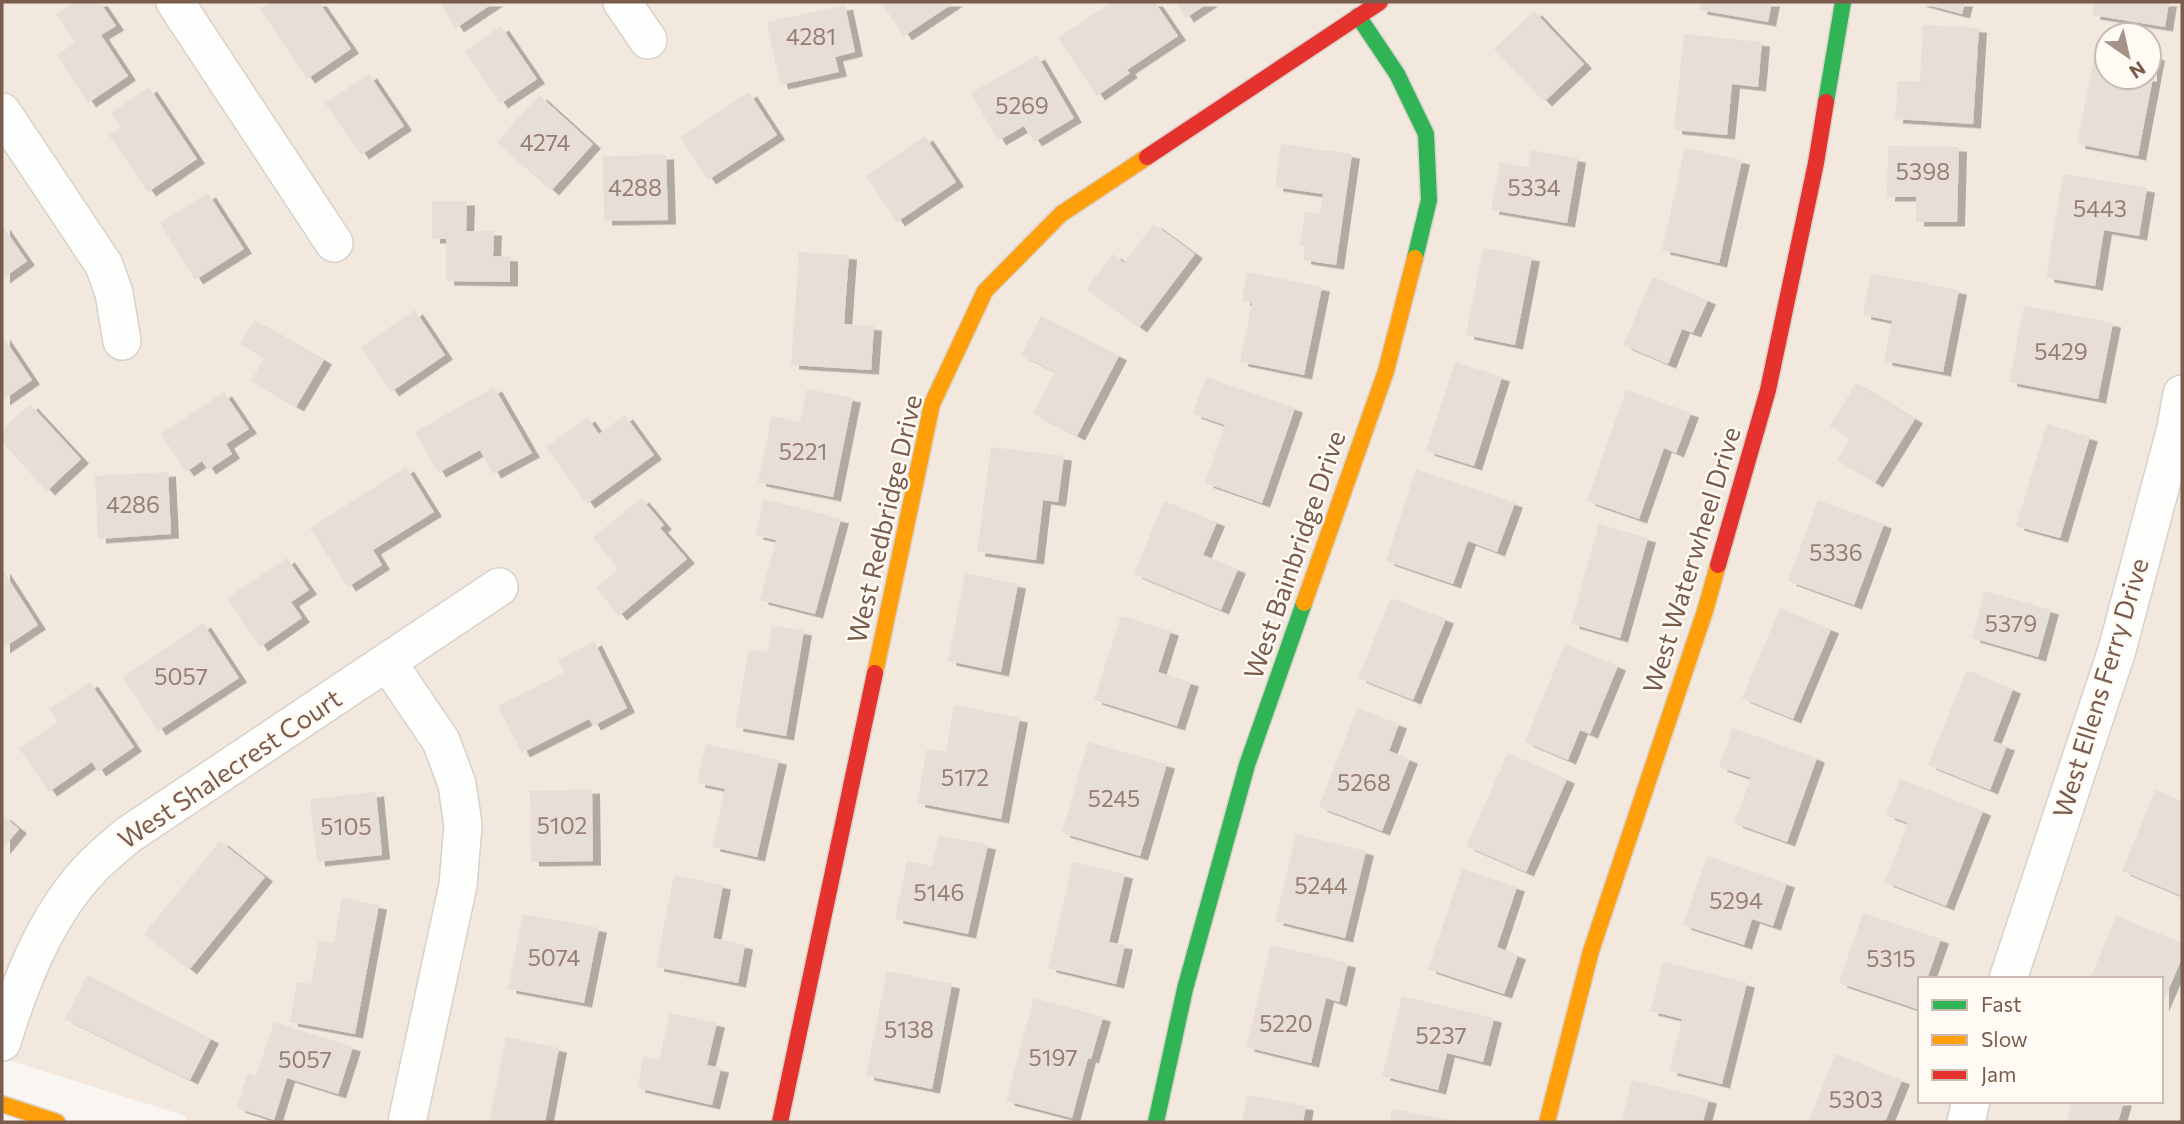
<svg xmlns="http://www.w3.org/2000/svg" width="2184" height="1124" font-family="Commissioner,sans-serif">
<defs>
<filter id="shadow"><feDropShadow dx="8" dy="4.5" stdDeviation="0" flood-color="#0004"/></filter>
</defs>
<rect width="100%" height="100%" fill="#f9f5f0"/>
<!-- residential -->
<path fill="#f2e8de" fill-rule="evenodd" d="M2,2h2180v1120h-1997l1,-6 -184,-58zM2107,35h42v42h-42zM1920,979h241v122h-241z"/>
<!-- building -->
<g fill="#e6ded7" filter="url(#shadow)">
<path d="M74,2h26l16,24 -15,9 27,41 -40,27 -31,-48 18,-12 -19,-29z"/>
<path d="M270,2h49l32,47 -44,30 -47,-70z"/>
<path d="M439,2h56l-39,26z"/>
<path d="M881,2h74l-51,34z"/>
<path d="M1112,2h43l23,34 -51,34 3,3 -33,23 -39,-58z"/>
<path d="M1175,2h35l-24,16z"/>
<path d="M1701,2h71l-4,20 -69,-12z"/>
<path d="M1917,2h48l-3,12z"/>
<path d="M2094,2h75l-4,25 -73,-12z"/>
<path d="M845,5l10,47 -20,5 4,15 -59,13 -13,-63z"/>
<path d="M1534,11l50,53 -40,38 -50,-53z"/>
<path d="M1923,25l56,3 -6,96 -78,-5 3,-38 22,1z"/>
<path d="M501,26l36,53 -37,25 -35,-53z"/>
<path d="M1684,34l78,8 -4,45 -26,-3 -5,51 -53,-5z"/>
<path d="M2097,44l10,2v31h42v-23l8,2 -19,100 -61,-12z"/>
<path d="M1037,55l37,63 -40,24 -10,-16 -26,15 -27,-48z"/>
<path d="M369,74l35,52 -43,29 -36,-52z"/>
<path d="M149,87l48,72 -49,33 -39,-57 12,-8 -10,-14z"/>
<path d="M749,92l28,43 -69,45 -28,-43z"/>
<path d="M539,95l54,49 -42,47 -54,-49z"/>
<path d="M925,136l31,46 -59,40 -31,-46z"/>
<path d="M1281,144l71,10 -16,111 -33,-5 2,-14h-5l5,-34 15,2 3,-20 -48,-7z"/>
<path d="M1888,146l71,1 -2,75h-41v-25h-29z"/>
<path d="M1685,148l57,12 -23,103 -57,-13z"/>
<path d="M1531,150l47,8 -11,65 -76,-13 9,-48 28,5z"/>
<path d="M666,155l2,65 -64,1 -1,-65z"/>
<path d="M2063,174l84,14 -8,48 -35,-6 -9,56 -49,-8z"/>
<path d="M208,193l36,56 -49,31 -35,-57z"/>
<path d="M432,201h35l-1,30h28l-1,25 17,1v25l-64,-1v-42h-14z"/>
<path d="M1154,224l41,30 -56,74 -53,-39 27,-35 11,9z"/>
<path d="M2,225l25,36 -25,18z"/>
<path d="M1483,248l49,9 -17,88 -49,-10z"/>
<path d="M799,252l50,3 -5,69 30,2 -3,44 -80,-5z"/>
<path d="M1247,272l75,15 -18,88 -64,-13 12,-59 -10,-2z"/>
<path d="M1871,273l88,17 -16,82 -59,-11 8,-40 -29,-6z"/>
<path d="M1653,277l55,23 -15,33 -11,-4 -14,35 -45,-19z"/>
<path d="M2024,306l89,17 -15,76 -89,-17z"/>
<path d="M415,310l30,45 -54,37 -30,-45z"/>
<path d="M1041,316l78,40 -42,80 -44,-23 22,-41 -34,-17z"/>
<path d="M254,320l70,40 -28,47 -45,-26 13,-23 -24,-14z"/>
<path d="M2,335l30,45 -30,21z"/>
<path d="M1455,362l47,15 -28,89 -48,-15z"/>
<path d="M1206,377l89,31 -33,95 -57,-20 20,-58 -32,-11z"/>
<path d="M1856,383l59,36 -40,64 -38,-23 13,-21 -20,-13z"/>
<path d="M494,387l38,66 -39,21 -13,-24 -42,23 -23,-41z"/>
<path d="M807,389l46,9 -20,99 -75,-15 14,-66 28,6z"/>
<path d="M1626,390l65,23 -15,40 -12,-5 -25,71 -52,-18z"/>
<path d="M224,392l25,37 -23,15 6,10 -24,16 -6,-9 -16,11 -25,-38z"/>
<path d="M30,404l51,55 -34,32 -45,-49v-12z"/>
<path d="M625,415l29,40 -67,49 -41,-57 41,-30 12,17z"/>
<path d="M2047,424l43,13 -30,101 -44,-12z"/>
<path d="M991,447l73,9 -6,46 -15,-2 -7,60 -59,-8z"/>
<path d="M406,467l28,45 -61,38 9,15 -34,22 -38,-59z"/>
<path d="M1416,469l99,34 -18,49 -29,-11 -15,43 -67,-23z"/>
<path d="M168,472l3,62 -73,5 -3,-63z"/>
<path d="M641,498l23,27 -4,3 27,31 -68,57 -23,-28 22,-19 -25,-31z"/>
<path d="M764,499l77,20 -26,95 -55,-14 16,-60 -21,-5z"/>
<path d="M1818,500l66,24 -30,81 -66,-24z"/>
<path d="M1164,501l53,21 -14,33 35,14 -17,41 -87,-36z"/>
<path d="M1599,524l49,14 -28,100 -49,-14z"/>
<path d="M287,558l22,32 -18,12 11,16 -42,29 -33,-49z"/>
<path d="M2,569l36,56 -36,24z"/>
<path d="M965,573l53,11 -17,88 -53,-11z"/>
<path d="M1985,591l66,19 -13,47 -66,-19z"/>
<path d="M1391,598l55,21 -33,81 -55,-22z"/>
<path d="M1780,608l51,21 -38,90 -51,-21z"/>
<path d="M1121,616l50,15 -13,41 33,10 -14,44 -83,-26z"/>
<path d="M203,623l36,55 -81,53 -35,-54z"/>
<path d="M772,625l32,6 -18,105 -51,-9 14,-78 18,3z"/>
<path d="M594,641l33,67 -34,18 -4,-7 -67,34 -24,-47 67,-34 -7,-12z"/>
<path d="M1565,644l53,22 -28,68 -10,-4 -12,30 -43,-18z"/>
<path d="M1967,670l46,19 -20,52 14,5 -17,44 -62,-25z"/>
<path d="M90,682l44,65 -36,25 -6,-10 -43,30 -30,-44 39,-26 -9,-13z"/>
<path d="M954,705l66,13 -19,101 -84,-16 10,-54 19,3z"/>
<path d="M1357,708l42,16 -10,27 21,8 -28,72 -63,-24z"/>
<path d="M1733,728l84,30 -30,84 -53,-19 17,-45 -32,-11z"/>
<path d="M1088,742l79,22 -27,92 -78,-23z"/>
<path d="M706,744l73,16 -22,97 -45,-10 13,-58 -28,-6z"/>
<path d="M1508,753l59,26 -41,93 -60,-26z"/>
<path d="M1900,779l83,32 -37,95 -61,-24 23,-59 -22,-8z"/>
<path d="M592,789l1,72 -62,1 -1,-71z"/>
<path d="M2155,790l27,11v95l-60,-25z"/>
<path d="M376,792l6,63 -65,7 -7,-63z"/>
<path d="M2,815l17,14 -17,21z"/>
<path d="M1296,834l70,17 -21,87 -70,-17z"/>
<path d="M939,835l49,10 -20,89 -73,-15 12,-58 25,5z"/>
<path d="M220,841l45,36 -76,93 -45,-36z"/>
<path d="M1707,856l80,27 -14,43 -21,-7 -8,26 -61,-20z"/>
<path d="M1073,862l52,12 -16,68 16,3 -9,39 -68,-16z"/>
<path d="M1462,869l55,18 -20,60 21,8 -14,39 -76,-25z"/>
<path d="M674,875l49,10 -10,53 32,7 -7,38 -82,-16z"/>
<path d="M342,898l37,7 -24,129 -65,-12 7,-40 14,2 8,-43 15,2z"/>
<path d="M1863,913l78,26 -14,40h-7v22l-3,8 -78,-26z"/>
<path d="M523,914l76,14 -15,75 -76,-14z"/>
<path d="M2116,916l66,27v15l-21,49v-28h-71z"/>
<path d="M1271,945l77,18 -9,39 -13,-4 -15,65 -65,-16z"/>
<path d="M1663,962l84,21 -25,101 -53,-13 13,-52 -32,-8z"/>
<path d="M887,971l65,13 -20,105 -66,-13z"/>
<path d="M87,975l124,64 -21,41 -125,-61z"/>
<path d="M1402,996l92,22 -11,44 -36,-9 -9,37 -56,-14z"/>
<path d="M1034,998l69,19 -12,42 -3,-1 -16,60 -66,-17z"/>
<path d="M670,1013l47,10 -10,42 14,3 -9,37 -75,-17 7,-32 15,4z"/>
<path d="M274,1022l79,25 -15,47 -51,-16 -13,42 -37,-12 11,-35 8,3z"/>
<path d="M506,1037l53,11 -14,74h-56z"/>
<path d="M1836,1054l66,26 -17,42h-69l-7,-2z"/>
<path d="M1632,1080l77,19 -6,23h-82z"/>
<path d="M1247,1095l59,11 -3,16h-61z"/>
<path d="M2072,1101h52l-6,21h-51z"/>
<path d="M1392,1109l65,12v1h-67z"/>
</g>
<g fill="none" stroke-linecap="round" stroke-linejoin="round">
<defs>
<g id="street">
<path d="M175,2l159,241"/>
<path d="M622,2l26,38"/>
<path d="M2,112l102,153 10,28 8,48"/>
<path d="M388,663l53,78 16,43 6,41 -5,60 -51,237"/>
<path d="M2008,979l109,-329 59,-222 6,-34"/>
<path d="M2,1042c19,-62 44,-127 90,-175 11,-11 24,-22 36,-32l371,-248"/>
<path d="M1966,1122l5,-21"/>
</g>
<g id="fast">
<path d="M1358,16l39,58 29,60 3,66 -14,58"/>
<path d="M1826,102l17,-100"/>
<path d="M1156,1122l29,-133 62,-224 57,-162"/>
</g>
<g id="slow">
<path d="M1304,603l82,-232 29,-113"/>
<path d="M875,673l57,-269 53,-113 76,-77 86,-57"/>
<path d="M2,1104l55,18"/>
<path d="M1547,1122l44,-171 114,-340 13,-46"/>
</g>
<g id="jam">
<path d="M1147,157l233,-155"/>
<path d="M1718,565l50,-175 48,-227 10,-61"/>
<path d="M780,1122l95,-449"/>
</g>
</defs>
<!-- street casing -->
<use href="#street" stroke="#d7d1cb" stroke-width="40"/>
<!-- fast casing -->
<use href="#fast" stroke="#d9d2cb" stroke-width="19"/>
<!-- slow casing -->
<use href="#slow" stroke="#d9d2cb" stroke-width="19"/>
<!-- jam casing -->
<use href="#jam" stroke="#d9d2cb" stroke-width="19"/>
<!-- street -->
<use href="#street" stroke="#fefefd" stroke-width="37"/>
<!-- fast -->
<use href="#fast" stroke="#30b455" stroke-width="16"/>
<!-- slow -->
<use href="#slow" stroke="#ff9f0a" stroke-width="16"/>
<!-- jam -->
<use href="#jam" stroke="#e5322d" stroke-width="16"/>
</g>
<g text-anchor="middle" stroke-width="5" stroke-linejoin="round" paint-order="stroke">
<!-- number labels -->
<g font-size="23" fill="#977e72">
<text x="811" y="45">4281</text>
<text x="1022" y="114">5269</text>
<text x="545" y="151">4274</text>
<text x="1923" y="180">5398</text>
<text x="635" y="196">4288</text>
<text x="1534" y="196">5334</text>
<text x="2100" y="217">5443</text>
<text x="2061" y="360">5429</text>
<text x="803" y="460">5221</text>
<text x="133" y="513">4286</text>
<text x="1836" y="561">5336</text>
<text x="2011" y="632">5379</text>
<text x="181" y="685">5057</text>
<text x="965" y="786">5172</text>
<text x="1364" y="791">5268</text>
<text x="1114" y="807">5245</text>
<text x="562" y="834">5102</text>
<text x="346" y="835">5105</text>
<text x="1321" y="894">5244</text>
<text x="939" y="901">5146</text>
<text x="1736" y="909">5294</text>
<text x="554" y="966">5074</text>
<text x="1891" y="967">5315</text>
<text x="1286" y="1032">5220</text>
<text x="909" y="1038">5138</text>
<text x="1441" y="1044">5237</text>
<text x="1053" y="1066">5197</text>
<text x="305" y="1068">5057</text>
<text x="1856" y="1108">5303</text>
</g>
<!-- street labels -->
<g font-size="26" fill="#7a5c4d" stroke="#fffaf3">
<text transform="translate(885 519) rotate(-77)" y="9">West Redbridge Drive</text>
<text transform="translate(1295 555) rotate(-71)" y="9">West Bainbridge Drive</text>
<text transform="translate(1692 560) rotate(-73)" y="9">West Waterwheel Drive</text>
<text transform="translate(2101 688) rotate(-73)" y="9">West Ellens Ferry Drive</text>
<text transform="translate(230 769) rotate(-34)" y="9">West Shalecrest Court</text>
</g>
</g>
<!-- border -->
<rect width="2184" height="1124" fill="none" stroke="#7a5c4d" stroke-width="7"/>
<!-- legend -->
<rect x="1918" y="977" width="245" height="126" fill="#fffaf3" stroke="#cabbb1" stroke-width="2"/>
<rect x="1932" y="1000" width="35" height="10" fill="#30b455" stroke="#cabbb1" stroke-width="2"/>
<text x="1981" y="1012" font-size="21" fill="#7a5c4d">Fast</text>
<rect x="1932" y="1035" width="35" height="10" fill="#ff9f0a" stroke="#cabbb1" stroke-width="2"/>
<text x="1981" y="1047" font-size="21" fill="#7a5c4d">Slow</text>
<rect x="1932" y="1070" width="35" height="10" fill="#e5322d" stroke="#cabbb1" stroke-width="2"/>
<text x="1981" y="1082" font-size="21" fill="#7a5c4d">Jam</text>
<!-- north arrow -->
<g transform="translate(2128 56) rotate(146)"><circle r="33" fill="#fffaf3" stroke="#cabbb1" stroke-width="2"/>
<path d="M0-5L12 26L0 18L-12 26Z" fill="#a69286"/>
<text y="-10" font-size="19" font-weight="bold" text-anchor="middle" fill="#7a5c4d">N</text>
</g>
</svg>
